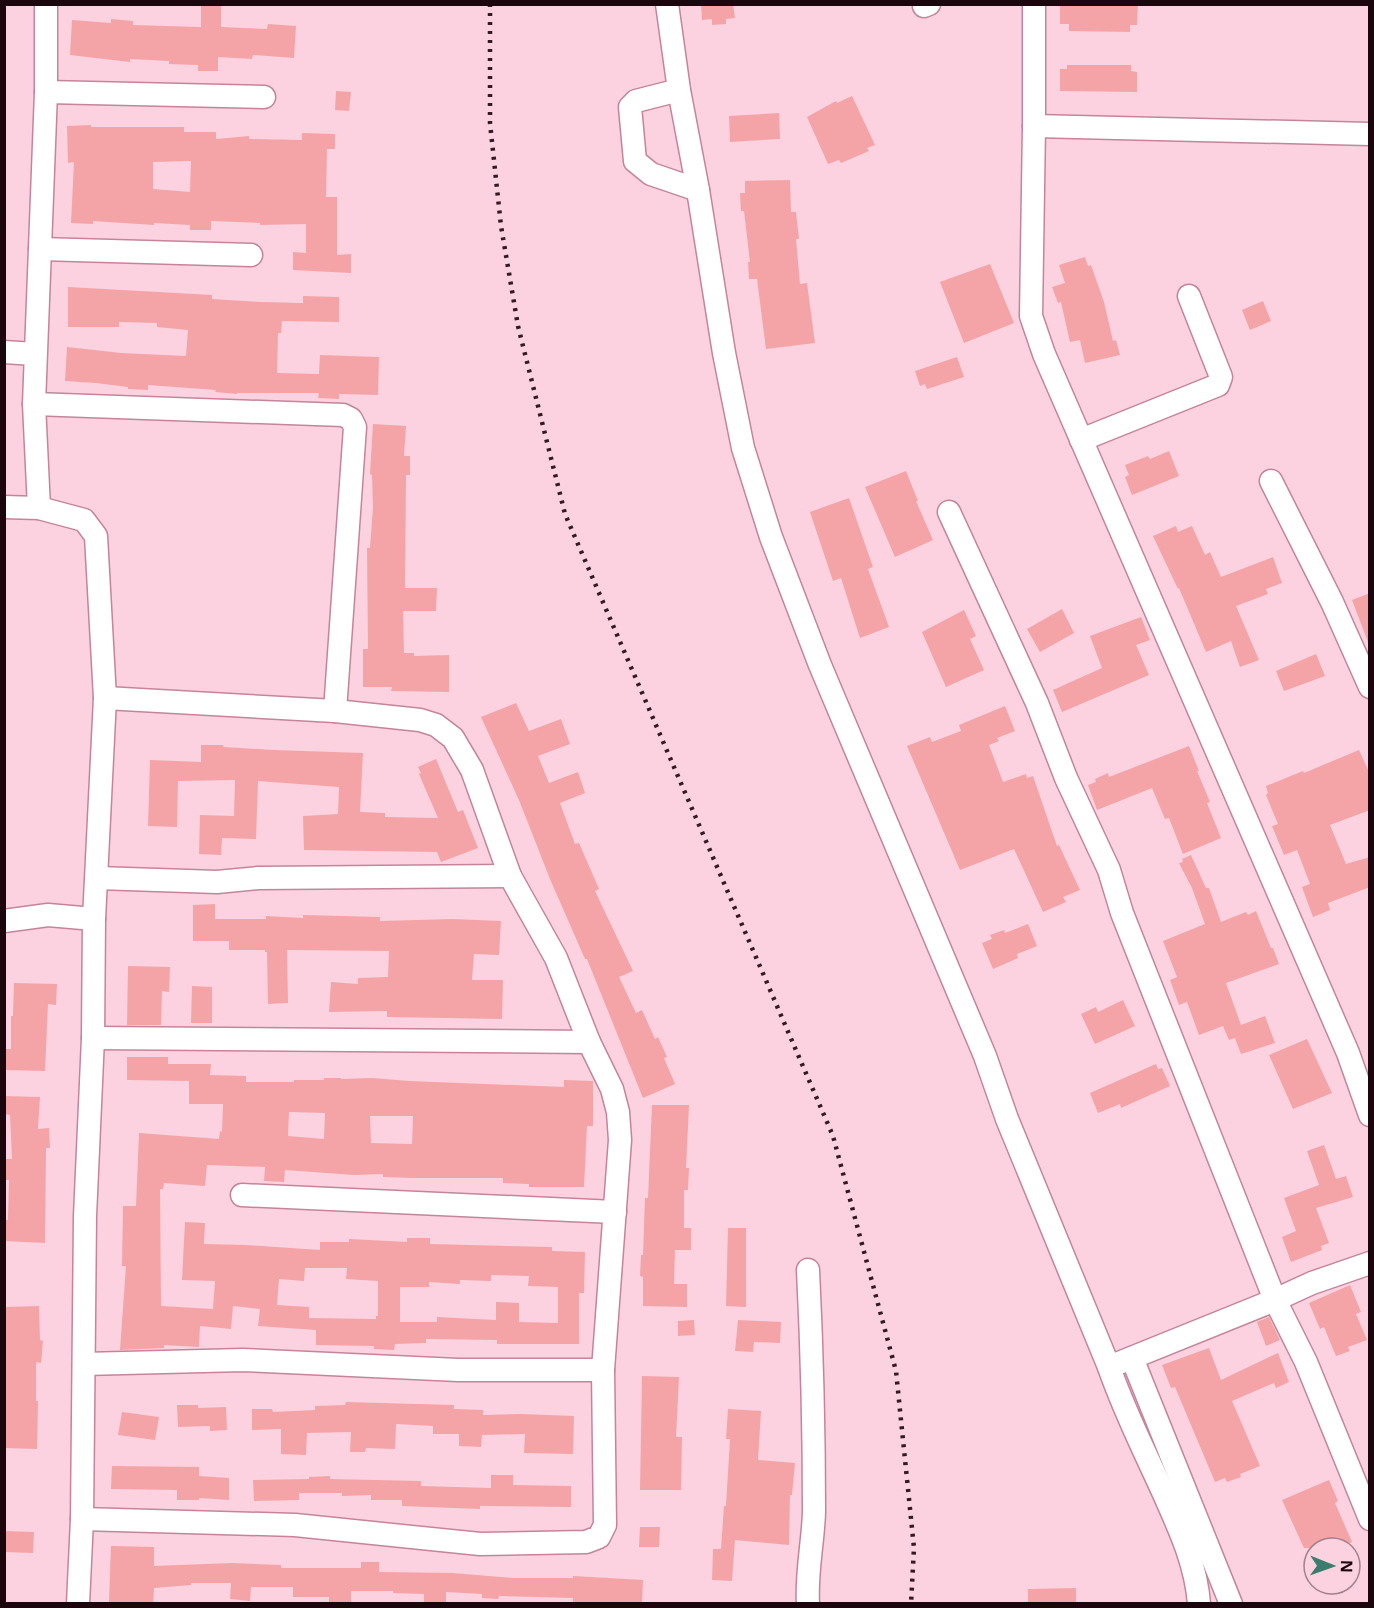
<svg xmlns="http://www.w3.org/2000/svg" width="1374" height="1608" font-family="'Open Sans',sans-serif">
<rect width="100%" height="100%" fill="#fcd2e0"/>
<!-- building -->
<g fill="#f4a4a7" fill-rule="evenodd">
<path d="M201,4h20v23l46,2 1,-5 28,2 -2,32 -41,-3 -1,4 -34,-2v14h-20v-6l-29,-1v-3l-39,-2v3l-60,-7 2,-35 39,3v-4l22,2v4l66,2h2z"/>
<path d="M701,4h32l2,14 -9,1v5l-14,1v-6l-10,1z"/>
<path d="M1060,4h78l-1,21h-7v7l-61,-1v-7h-9z"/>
<path d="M1067,65h64v6l6,1v20l-77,-1v-22h7z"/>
<path d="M336,91l15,1 -2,19 -14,-1z"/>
<path d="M852,96l23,49 -8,3 2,3 -28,12 -2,-3 -11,4 -21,-47 29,-16 1,2z"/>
<path d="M779,113l1,26 -50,3 -1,-26z"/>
<path d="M91,125v2h93v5h32v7l33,-3v3l53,1v-7l33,1v15h-8l-1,48h11v58l14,-1v19l-58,-3v-18l13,1v-29l-46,1v-2l-49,-2v9h-21v-5l-36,-2v2l-61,-4v3l-22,-1 3,-61 -6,1 -1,-37zM191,161l-1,31 -37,-3v-27z"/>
<path d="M790,180l1,32h5l3,27h-3l4,45 7,-1 8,60 -49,6 -9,-70h-8l-1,-17h2l-6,-51h-3l-1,-18h5v-12z"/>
<path d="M1085,257l3,9 3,-1 13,37 9,39 3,-1 4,15 -35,8 -5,-23 -10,2 -9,-40 -3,1 -6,-16 13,-4 -6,-18z"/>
<path d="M990,264l24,59 -50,20 -24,-61z"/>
<path d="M68,287l144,8v4l49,3 42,1v-7l36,1v25l-57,-1 -1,12h-3l-1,40 42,1 1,-19 59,2 -1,38 -39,-1v5l-21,-1 1,-5h-82v1l-22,-2 1,-2 -68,-5v5l-20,-1v-2l-32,-4 -31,-2 2,-34 54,6 65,3 2,-26 -31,-3v-4l-38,-1v5h-51z"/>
<path d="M1263,301l8,20 -21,9 -8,-20z"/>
<path d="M957,357l7,20 -37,12 -2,-5 -5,2 -5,-15z"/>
<path d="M373,424l33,2 -2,30h6v19h-4l-1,113h32l-1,23h-33l1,42h10v3l35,-1v37l-58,-1 1,-4h-29v-38h5l-1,-101h3l3,-41 -1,-32 -2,-1z"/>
<path d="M1169,451l10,25 -47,19 -7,-18 4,-2 -4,-10 23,-9 2,3z"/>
<path d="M906,471l12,30h-2l17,39 -38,17 -30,-70z"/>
<path d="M849,498l24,69 -5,2 21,58 -29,11 -19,-60 -8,3 -23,-69z"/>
<path d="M1176,526l2,6 14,-6 13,29 5,-3 11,25 52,-20 9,26 -16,6 2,5 -32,12 23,54 -19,7 -9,-26 -25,11 -27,-64 -1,1 -25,-53z"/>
<path d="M1370,593v49h-2l-16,-42z"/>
<path d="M1062,609l12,24 -34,19 -13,-23z"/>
<path d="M964,610l12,26 -6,3 14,31 -38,17 -24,-55z"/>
<path d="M1141,617l9,23 -14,5 13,30 -87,37 -9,-22 49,-22 -12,-32z"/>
<path d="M1316,654l9,22 -41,15 -8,-20z"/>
<path d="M516,703l13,28 32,-12 9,25 -32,12 11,27 29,-11 7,21 -25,10 15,41 4,-1 20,46 -4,2 38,80 -14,6 17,36 6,-3 13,29 3,-2 9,20 -3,1 11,26 -32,14 -56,-139h-2l-35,-80 -31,-79 -38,-83z"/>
<path d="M1005,706l10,25 -18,7 2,3 -10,4 14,37 23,-8 1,4 6,-2 24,70 2,-1 21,45 -17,7 3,5 -23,10 -29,-63 -54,21 -53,-124 23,-9 2,5 29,-11 -2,-6z"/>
<path d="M201,745h22v2l51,3 89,3 -3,59 25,1v4l53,1 -19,-44 2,-1 -3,-6 18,-8 22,53 5,-2 15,38 -37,14 -4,-10 -133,-2 -1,-34 35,-2 1,-27 -81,-6 -2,58 -34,-1 -1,17 -22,-1 1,-39 34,1 1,-36 -57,1 -1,46 -29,-1 2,-66 51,2z"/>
<path d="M1189,746l10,25h-2l13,31 -3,1 14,35 -38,16 -14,-36 -4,1 -13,-31 -55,22 -9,-25 8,-3 -1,-3 13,-6 1,4z"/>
<path d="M1359,750l11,24v36l-40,15 16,39 24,-7v30l-42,16 2,7 -17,7 -11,-30 8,-3 -13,-34 -13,5 -12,-29 6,-2 -12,-29 2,-2 -2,-7 37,-15 1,2z"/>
<path d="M1191,855l15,33h3l12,34 25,-10 2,3 8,-4 15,37h2l6,16 -53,19 15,42 24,-9 10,27 -34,11 -6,-16 -6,2 -6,-14 -24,9 -12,-33 -8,3 -9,-25 7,-3 -14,-36 42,-17 -13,-36 -13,-25 4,-1 -1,-3z"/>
<path d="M215,904v15h51v-3l37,2v-3l77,2v4l73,-2 48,2 -2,34 -25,-1 -2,26h31l-1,39 -115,-2v-6l-58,1 2,-30 27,2v-6l30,-1 1,-26 -102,-1 1,53 -20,1 -1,-52h-2v-2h-36v-9h-36v-36z"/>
<path d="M1028,924l9,22 -20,8 1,4 -25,11 -11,-26 10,-4 -2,-4 14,-5 1,3z"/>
<path d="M128,966l42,1 -1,25 -7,-1 -1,34h-34z"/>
<path d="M14,983l43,1 -1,21 -8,-1 -3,67 -41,-1v-21h7v-33h2z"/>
<path d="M192,986l20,1v36h-21z"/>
<path d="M1123,1000l12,26 -40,18 -14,-30 15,-7 2,5z"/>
<path d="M1307,1039l25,54 -39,16 -24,-54z"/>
<path d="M127,1057h41v7h43l-1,11 36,1v6h48v-2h30v-2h17v1l31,-1 37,3 155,6v-7l29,1v45h-6l-3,61h-55v-3l-26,-1v-5h-91l-29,-1v-3l-29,1 -69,-5 -1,12 -20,-1 1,-14 -58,-2 -2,21 -41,-3 -1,6h-3l1,117 52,3 2,-28 -33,-1 3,-58 20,1 -1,21 42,1 74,5v-8h29v-3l58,3v-4h23v6l122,3v4l33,1 -1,41h-5v51h-82v-4l-71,-1v4l-31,1 -1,6 -20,-1v-3l-58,-1v-15l-58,-4 2,-17 -27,-3 -2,23 -31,-3 -1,21 -35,-2v3l-44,2 6,-84h-4l1,-60h13l3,-73 80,6 1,-8 2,1 1,-28h-34v-23l-62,-1zM289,1112l36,1 -1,26 -36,-3zM370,1116h43l-1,28 -41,-1zM305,1268h42l-1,11 32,2v35h-2v3l-67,-1v-11l-32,-2 2,-26 25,2zM491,1275l38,1 -1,10 30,1v36l-39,-1v-19l-23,-1v18l-59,-3v5h-37v-35h29v-5l31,2v-4l31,1z"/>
<path d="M1156,1064l2,5 4,-1 8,18 -49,22 -1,-4 -22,9 -8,-20z"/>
<path d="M4,1096l36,1 -2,32 11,-1 1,20h-4l-1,95 -41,-2v-21h4l1,-40h-5v-21h8l-2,-44 -6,-1z"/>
<path d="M652,1105h37l-3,63h3l-1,22h-4v38h7v22h-16l-1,34h13v23l-44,-1v-29l-3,-1 1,-21h2l2,-57h3z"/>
<path d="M1324,1145l12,34 10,-3 7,21 -37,11 13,35 -8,3 1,4 -31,12 -9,-25 14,-6 -12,-33 35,-13 -12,-34z"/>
<path d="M728,1228h18v79l-20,-1z"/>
<path d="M1350,1285l11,27 -5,2 11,26 -19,7 2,4 -14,5 -12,-29 -4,2 -11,-26z"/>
<path d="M39,1306l1,34 3,1 -2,22 -5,-1v39h2l-1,48 -33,-1v-141z"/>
<path d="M1269,1317l11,23 -14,6 -9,-24z"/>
<path d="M694,1320l1,15 -17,1v-15z"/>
<path d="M738,1320l43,2 -1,21 -26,-1 -1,10 -18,-1z"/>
<path d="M1209,1348l12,32 57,-27 11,29 -13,6 -2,-5 -42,18 28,65 -20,8 1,3 -14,5 -2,-4 -10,4 -40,-95 -4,1 -9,-23z"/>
<path d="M642,1376l37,1 -3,60h6l-1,53h-41z"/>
<path d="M346,1402l108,3v4l29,1v5l38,-1 53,2 -1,38 -49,-1 1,-19 -43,1 -1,12 -22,-1v-12h-26v-8l-37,-2 -1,25 -29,-1 -1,4h-15l1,-20 -44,1 -1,22 -25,-1v-25l-29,1v-21h20l1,3 42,-2v-4l30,-1z"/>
<path d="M177,1405h21v3l28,-1 1,23 -17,1v-5l-32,1z"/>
<path d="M728,1409l33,2 -3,49 37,3 -3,32h-2l-1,50 -54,-5 -3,41 -20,-1 1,-31h8l3,-43h2l4,-67h-4z"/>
<path d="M122,1412l37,5 -4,23 -37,-5z"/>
<path d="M112,1466l87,1v9l30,2v22l-30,-2v2h-22v-10l-66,-1z"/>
<path d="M491,1475h22v10l58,1v21l-91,-1v3l-78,-3v-6h-31v-5l-29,1v-3h-43v7l-45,1 -1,-21 56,-1v-2l21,-1v3l91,2v5l70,2z"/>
<path d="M1329,1480l9,21 -3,2 17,39 -13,6h-35l-22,-48z"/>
<path d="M640,1527h20l-1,20h-20z"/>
<path d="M4,1531l30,1 -1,21 -29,-1z"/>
<path d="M111,1546l43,1v19l78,-3 49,2v3h80v-6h18v10l74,1 60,5h60v-2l70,4 -1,24h-69v-6l-74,-2 -1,3 -16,-1v-4l-36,-2v12h-22v-10l-31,-1v-2h-42v13h-22v-7h-36v-10h-42l-1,14 -20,-2 1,-16h-40v2l-37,3 -1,16 -44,-2z"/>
<path d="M1076,1588v16h-48v-15z"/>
</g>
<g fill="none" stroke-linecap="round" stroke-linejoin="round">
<defs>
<g id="minor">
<path d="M667,4l12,86 19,100 26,163 19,95 28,89 49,128 165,391 22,63 102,248c15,44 36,85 55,127 16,36 32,70 35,110"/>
<path d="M1034,4v122l-3,190 13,38 304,699 22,62"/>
<path d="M924,6l5,-2"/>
<path d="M679,90l-43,11 -6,6 5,54 16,13 47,16"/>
<path d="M46,92l218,5"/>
<path d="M1034,126l336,8"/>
<path d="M40,249l211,6"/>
<path d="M4,352l31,2"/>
<path d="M34,404l309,11 8,4 4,8 -20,284"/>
<path d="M1081,440l137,-55 3,-8 -32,-81"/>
<path d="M1271,481l61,121 38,85"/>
<path d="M4,507l35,1 45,12 12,16 9,162 -11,221 -1,119 -8,178 -3,303 -4,85"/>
<path d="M39,508l-5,-104 12,-312v-88"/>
<path d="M949,512l88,191 29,75 43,92 13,43 153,387 31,62 64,157"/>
<path d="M97,878l120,4 41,-4 252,-2"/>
<path d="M4,921l44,-6 46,4"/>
<path d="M93,1038l496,4"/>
<path d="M242,1195l373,17"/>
<path d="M808,1270c4,81 6,161 6,242 -1,31 -8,61 -6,92"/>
<path d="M1132,1358l99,246"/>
<path d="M84,1364l159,-4 215,10h145"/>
<path d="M1109,1367l166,-67 37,-17 58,-20"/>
<path d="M82,1519l213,6 185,19 106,-2 13,-5 6,-12 -2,-155 17,-230 -2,-28 -6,-23 -23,-47 -33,-84 -46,-82 -38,-106 -19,-32 -17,-13 -16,-5 -85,-9 -230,-13"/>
</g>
</defs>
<!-- minor casing -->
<use href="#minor" stroke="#c5849b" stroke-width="25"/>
<!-- minor -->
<use href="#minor" stroke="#fff" stroke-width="22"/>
<!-- rail -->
<path stroke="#321a23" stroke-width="4.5" stroke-dasharray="3 6" stroke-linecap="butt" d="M490,4v119l11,103 17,100 47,188 268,622 63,235 18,177 -3,56"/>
</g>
<!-- border -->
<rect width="1374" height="1608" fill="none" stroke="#1c060e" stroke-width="12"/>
<!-- north arrow -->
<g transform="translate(1332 1566) rotate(91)"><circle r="28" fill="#fcd2e0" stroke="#a2808c" stroke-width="1.5"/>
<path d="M0-4.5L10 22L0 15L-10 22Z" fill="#3a7d6e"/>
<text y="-9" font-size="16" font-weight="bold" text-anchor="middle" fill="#1c060e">N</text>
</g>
</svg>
